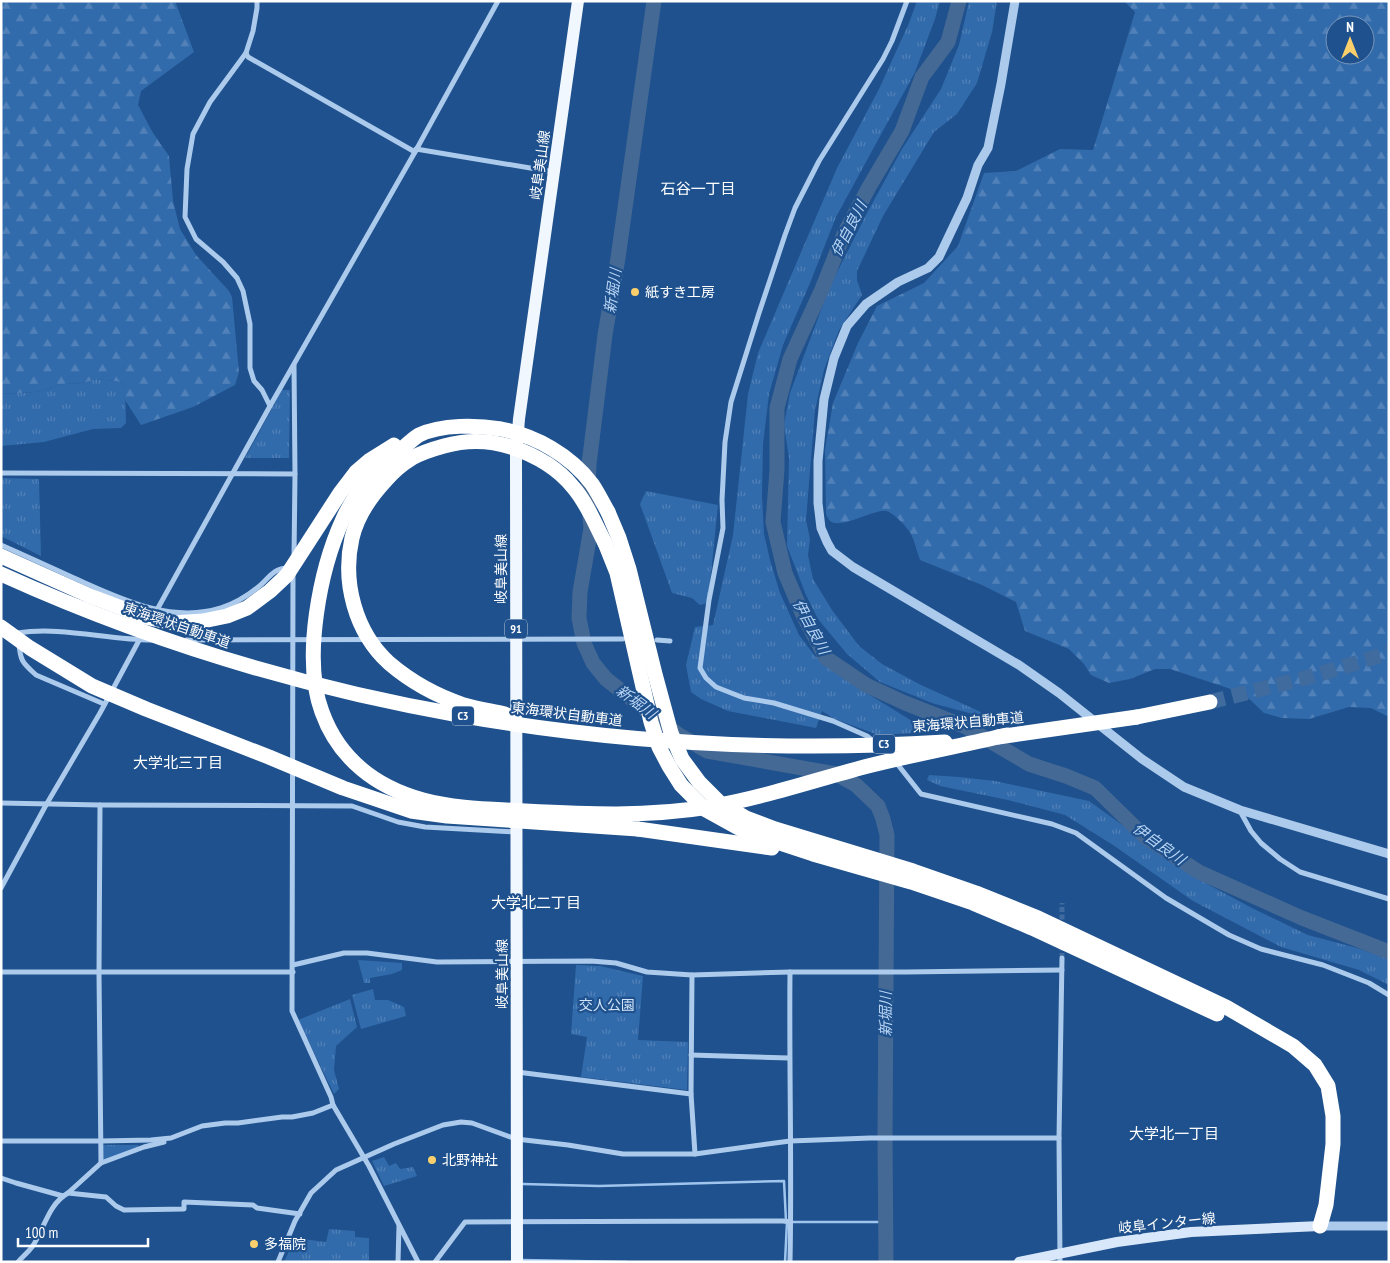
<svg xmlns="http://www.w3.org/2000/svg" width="1390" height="1263" font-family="'PT Sans Narrow','Noto Sans JP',sans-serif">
<defs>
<pattern id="grass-tufts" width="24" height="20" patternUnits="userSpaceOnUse" patternTransform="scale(1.25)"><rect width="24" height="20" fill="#326bab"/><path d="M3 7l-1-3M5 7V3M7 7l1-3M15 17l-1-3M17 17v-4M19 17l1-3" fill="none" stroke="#5181b8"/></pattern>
<pattern id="forest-firs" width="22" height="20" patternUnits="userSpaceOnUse" patternTransform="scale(1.25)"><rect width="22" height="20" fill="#326bab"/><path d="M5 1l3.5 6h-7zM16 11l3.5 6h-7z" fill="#5181b8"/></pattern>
</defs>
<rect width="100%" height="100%" fill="#1e518d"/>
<g fill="url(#grass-tufts)">
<path d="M917,1H940L935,19L915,72L836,217L810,283L783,345L769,394L763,444L762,496L764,534L770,560L780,593L799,635L815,656L847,681L930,732L878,735L835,719L822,711L816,728L728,711L701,699L691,692L686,665L695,627L713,625L733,535L748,394L758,353L837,168L879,89L909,23Z"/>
<path d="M969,1H997L992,32L977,83L957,114L934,132L883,216L857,271V280L862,295L839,330L824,370L815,410L806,520L810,539L808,555L813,579L832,610L859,646L882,664L921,685L981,712L980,716L932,703L880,682L847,654L818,619L806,595L787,546L789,458L784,425L790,393L830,286L867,213L902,149L941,89L959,45Z"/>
<path d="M96,379L116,381L122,383L125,389L126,423L121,428L93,429L44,442L1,446V394L36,392L63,384L83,383Z"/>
<path d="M282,390H290L289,458H245Z"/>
<path d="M3,478L39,479L41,556L1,536V479Z"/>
<path d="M646,491L718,505L708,603L700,605L692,598L672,593L640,504Z"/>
<path d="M929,775L959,777L995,781L1089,801L1196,878L1252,908L1308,935L1357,948L1389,959V985L1359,970L1281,947L1193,901L1113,845L1065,815L1008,800L940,786L927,780Z"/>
<path d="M358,960L402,963V970L392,974L370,978V983H364Z"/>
<path d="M576,965L600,966L643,976L638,1040L688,1042L687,1090L581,1077L587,1037L571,1034Z"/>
<path d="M373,989L375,1000H388L404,1007L406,1016L361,1029L352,995Z"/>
<path d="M350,999L357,1027L336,1046L334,1070L339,1089L334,1094L298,1020Z"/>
<path d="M103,1145H138V1147L103,1161Z"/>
<path d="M384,1157L389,1166L396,1163L400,1169L413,1167L417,1176L384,1186L372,1161Z"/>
<path d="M329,1229L355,1231V1237L369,1238V1262H284L295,1238L326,1242Z"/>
</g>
<g fill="url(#forest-firs)" fill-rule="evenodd">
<path d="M1,1H175L194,52L141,91L138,105L153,133L169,156L173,201L180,229L196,255L229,291L232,297L239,372L235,385L193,407L141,425L125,400V389L122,383L116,381L96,379L83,383L63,384L36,392L1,394Z"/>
<path d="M1124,1H1389V717L1371,708L1349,707L1309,719L1282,718L1264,713L1243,693L1170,669H1155L1130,679L1109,683L1091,675L1084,664L1069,649L1025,631L1016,602L982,585L920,560C917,552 915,542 911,534C908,528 893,512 886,511C874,509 841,530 830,521C828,519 827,516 826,514L825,449L833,403L858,343L877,306L924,283L958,246L984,173L1016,171L1060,149L1093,150L1135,12ZM1335,25H1365V55H1335Z"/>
</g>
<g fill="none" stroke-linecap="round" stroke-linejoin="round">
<g stroke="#9fc5ee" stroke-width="2.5">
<path d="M523,1184L599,1186L784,1181L786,1221"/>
<path d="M792,1222H886"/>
<path d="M521,1260L627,1262"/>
<path d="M785,1262L787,1222"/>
</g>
<g stroke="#456995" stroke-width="15">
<path d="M654,1L618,258L605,335L589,464L588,496L591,528L580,592L579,618L584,643L593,663L606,679L638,704L679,735L707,751L836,774L856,785L878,806L883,819L887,835L885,1137L886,1262"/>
<path d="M959,1L948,42L922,77L902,131L869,187L844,234L822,289L790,359L777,408V470L773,522L785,573L803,615L826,658L866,685L905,703L966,727L1029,764L1066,776L1095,788L1145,837L1199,872L1302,918L1389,952"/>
</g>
<g stroke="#406b9e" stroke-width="5" stroke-dasharray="5 2.5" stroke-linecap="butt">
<path d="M1062,927V903"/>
<path d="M1062,958V943"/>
</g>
<path stroke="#406b9e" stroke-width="15" stroke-dasharray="15 8" stroke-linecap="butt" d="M1210,702L1313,676L1389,653"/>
<g stroke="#accaec" stroke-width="5">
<path d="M257,1V8L253,31L246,53L210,102L193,134L187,169L185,217L196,239L223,262L237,278L243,291L250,324V368L254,381L262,390L270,406"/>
<path d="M246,53L248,57L415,152"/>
<path d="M416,149L554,172"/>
<path d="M1,473L295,474"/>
<path d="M1,545C26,556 50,567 74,578C119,598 170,624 221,608C233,604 247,596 257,588C268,580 272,568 288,568"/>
<path d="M294,557L295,474L294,365"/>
<path d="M293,573L292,1011L331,1097L333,1105L369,1166L418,1262"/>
<path d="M153,617L270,406L415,152L498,1"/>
<path d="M17,633C62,626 107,640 152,640"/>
<path d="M186,640L623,639"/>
<path d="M657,640L670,641"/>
<path d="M19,643C20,661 23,663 36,675L104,704"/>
<path d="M873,741L867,736L833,721L774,703L744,698L716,687L706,678L700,668L709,600L723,528L722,500L725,442L731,402L759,313L785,235L795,208L819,161L883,59L892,41L907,1"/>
<path d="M881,748L891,756L921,794L1052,824L1076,833L1166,898L1229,935L1261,949L1323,965L1369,983L1389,995"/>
<path d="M1,803L100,805L352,806L398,822L425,827L515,832"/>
<path d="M1240,811L1251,831L1261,843L1280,859L1300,872L1389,899"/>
<path d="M1,888L46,805L100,713L143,633"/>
<path d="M293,965L344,953H367L437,962L591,961L616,963L647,972L692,975L790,972H906L1062,970"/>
<path d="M1,972H293"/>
<path d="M790,972C789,1069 792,1165 790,1262"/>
<path d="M692,975L691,1094L695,1154"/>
<path d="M691,1055L789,1058"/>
<path d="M517,1072L691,1094"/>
<path d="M1,1141H101L151,1140L171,1138L202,1126L225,1123H238L282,1117H292L313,1113L333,1105"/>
<path d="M101,1163L144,1147L164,1142"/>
<path d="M1,1178L16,1183L63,1196"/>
<path d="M68,1193L106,1197L116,1206L124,1210L184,1209V1202L253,1205L257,1208L300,1214"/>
<path d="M18,1262C23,1256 30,1251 34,1244C45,1226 49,1204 68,1193L101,1163L99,973L100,805"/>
<path d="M278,1262L295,1221L311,1193L336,1170L394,1144L443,1125L461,1122L472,1123L516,1139L568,1145L623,1154H695L790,1141L870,1138H1059"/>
<path d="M398,1262L399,1226"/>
<path d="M435,1262L465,1222L783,1221L791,1222"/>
<path d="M1060,1262L1059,1138L1062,958"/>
</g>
<g stroke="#accaec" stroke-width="9">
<path d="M1015,1L1001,84L988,148L978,165L967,198L939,257L928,268L898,282L866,304L847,326L834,358L824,399L818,461V503L821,528L827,542L832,551L853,567L1019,665L1059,693L1142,759L1184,787L1240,810L1389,854"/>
<path d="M1320,1226H1389"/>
</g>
<path stroke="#d8e7f9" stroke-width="10" d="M1019,1262L1117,1242L1191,1232L1320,1226"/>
<path stroke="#f1f7ff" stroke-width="12" d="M517,1262L516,456L519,419L578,1"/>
<g stroke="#fff" stroke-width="15">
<path d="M608,512L619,538L629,569L655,674L671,733L682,759L699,782L720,803L746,818L775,829L913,871L976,893L1038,918L1226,1007L1293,1046L1315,1065L1328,1086L1333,1116V1144L1326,1205L1320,1226"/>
<path d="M605,543L617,573L651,722L659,747L669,766L681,785L706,810L744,831L813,854L911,882L973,903L1032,928L1217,1014"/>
<path d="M1137,717L1210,702"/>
<path d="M638,829L772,848"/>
</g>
<g stroke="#fff" stroke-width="15">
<path d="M608,512C603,503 598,493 592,484C570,455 536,436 501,429C477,425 442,424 419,435C414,438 409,443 404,447C379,465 356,490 343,519C320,569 302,659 322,712C339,759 376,787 423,800C456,809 491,809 525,811C586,814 648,817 709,807C762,798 812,781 864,767C911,755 959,746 1007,735"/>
<path d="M1,556L90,596L145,617L173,623L203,621L227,616L247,608L270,591L287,575L340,493L356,472L370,460L394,445"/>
<path d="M1,574C296,708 623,762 945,742"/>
<path d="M1,627L30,648L92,686L146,709L269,757L343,788L411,811L447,816L638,829"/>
<path d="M505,714C492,711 478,709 464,705C437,696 410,681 389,663C355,632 342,582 352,538C357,517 371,496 386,480C393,472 402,464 412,458C421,453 433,449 444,446C465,440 489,440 511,447C535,455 557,467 573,487C587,503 595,524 605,543"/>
<path d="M998,737L1137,717"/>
</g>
</g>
<g fill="#fbcf6b" stroke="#1e518d" stroke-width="2">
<circle cx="635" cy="292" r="5"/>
<circle cx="432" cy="1160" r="5"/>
<circle cx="254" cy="1244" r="5"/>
</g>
<g text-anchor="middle" stroke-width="4.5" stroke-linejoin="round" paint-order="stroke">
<g fill="#1e518d" stroke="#bccbdd" stroke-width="1">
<rect x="505" y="619.5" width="22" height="19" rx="4"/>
<rect x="452" y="706.5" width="22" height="19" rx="4"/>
<rect x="873" y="734.5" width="22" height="19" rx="4"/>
</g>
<g font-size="12" font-weight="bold" fill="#fff">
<text x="516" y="633">91</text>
<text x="463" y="720">C3</text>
<text x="884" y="748">C3</text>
</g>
<g font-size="14" fill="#fff" stroke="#1e518d">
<text transform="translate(540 165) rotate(-82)" y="5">岐阜美山線</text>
<text transform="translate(501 569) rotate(-90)" y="5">岐阜美山線</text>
<text transform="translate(177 625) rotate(19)" y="5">東海環状自動車道</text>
<text transform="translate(567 714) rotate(7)" y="5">東海環状自動車道</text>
<text transform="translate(968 722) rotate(-5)" y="5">東海環状自動車道</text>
<text transform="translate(502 974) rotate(-90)" y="5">岐阜美山線</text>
<text transform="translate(1167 1223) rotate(-6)" y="5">岐阜インター線</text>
</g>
<g font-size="14" fill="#fff" stroke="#1e518d" text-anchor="start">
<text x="645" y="297">紙すき工房</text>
<text x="442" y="1165">北野神社</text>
<text x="264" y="1249">多福院</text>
</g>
<g font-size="14" fill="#d1e4f9" stroke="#1e518d">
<text x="607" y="1010">交人公園</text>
</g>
<g font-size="15" fill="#fff" stroke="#1e518d">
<text x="698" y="194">石谷一丁目</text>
<text x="178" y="768">大学北三丁目</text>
<text x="536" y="908">大学北二丁目</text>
<text x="1174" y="1139">大学北一丁目</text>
</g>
<g font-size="15" font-style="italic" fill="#b8d4f4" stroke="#1e518d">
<text transform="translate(849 229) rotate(-63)" y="5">伊自良川</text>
<text transform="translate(613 291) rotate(-82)" y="5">新堀川</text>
<text transform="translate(811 627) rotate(62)" y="5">伊自良川</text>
<text transform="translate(636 702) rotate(37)" y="5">新堀川</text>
<text transform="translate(1159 844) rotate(36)" y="5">伊自良川</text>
<text transform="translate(886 1014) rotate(-90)" y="5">新堀川</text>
</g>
</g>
<rect width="1390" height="1263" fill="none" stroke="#ffffff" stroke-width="5"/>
<g transform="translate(1350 40)"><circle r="24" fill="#1e518d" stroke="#7897bb"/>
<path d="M0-4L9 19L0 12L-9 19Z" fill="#fbcf6b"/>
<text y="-8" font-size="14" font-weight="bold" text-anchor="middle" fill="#ffffff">N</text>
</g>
<path d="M18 1238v8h130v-8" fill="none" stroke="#ffffff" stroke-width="2.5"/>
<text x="25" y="1238" font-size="15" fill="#ffffff" stroke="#1e518d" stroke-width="4" paint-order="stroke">100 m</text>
</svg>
